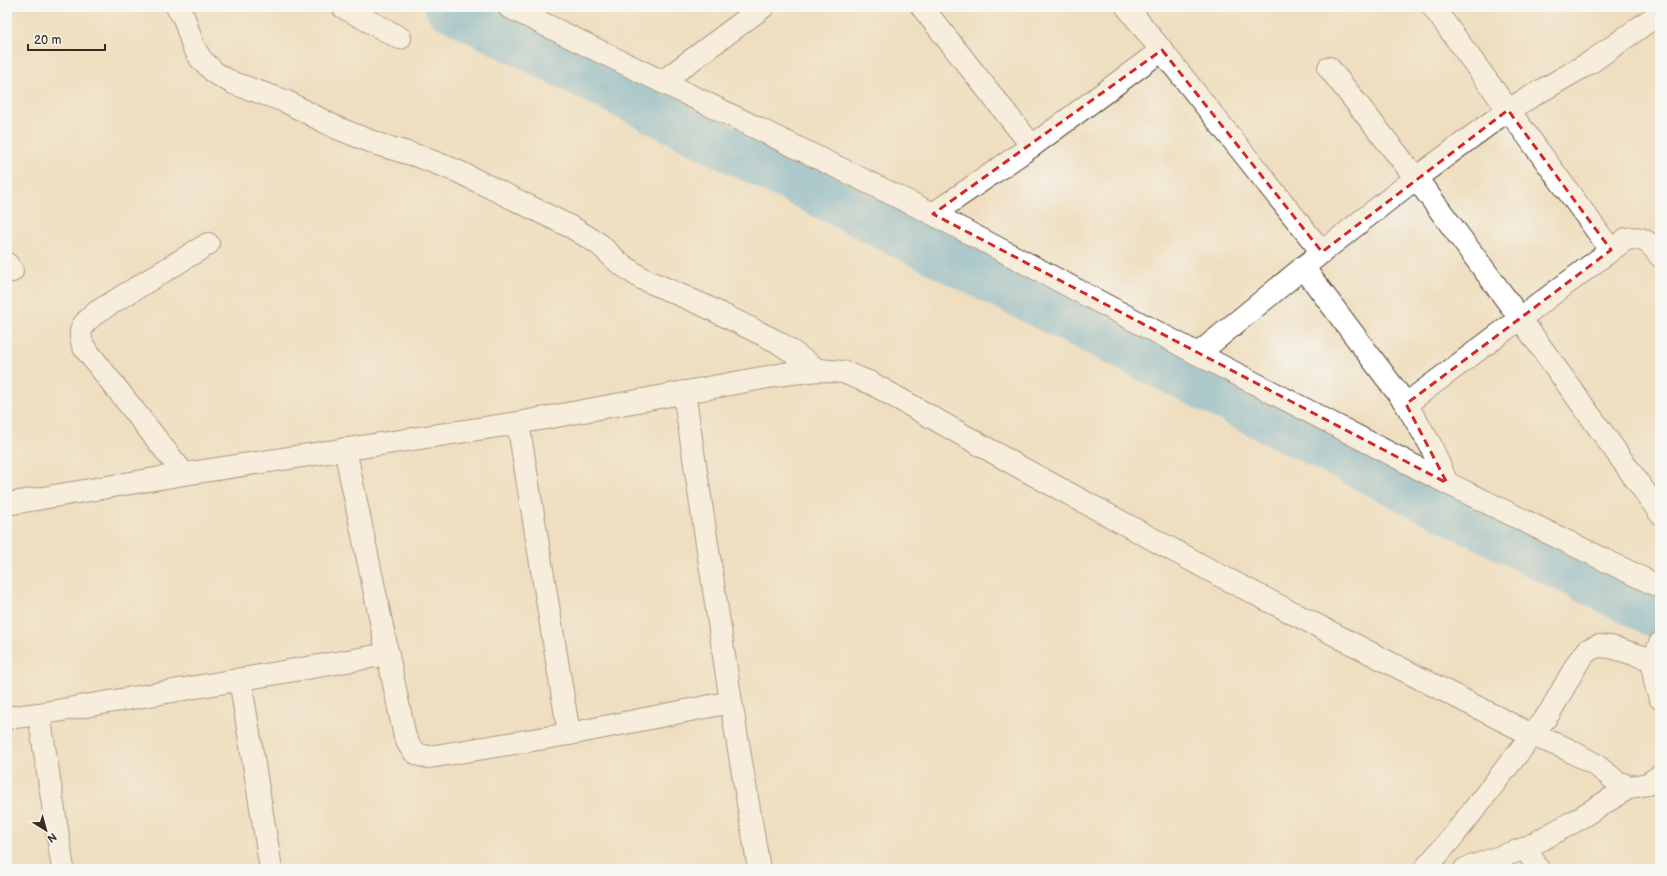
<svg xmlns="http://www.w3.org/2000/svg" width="1667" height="876" font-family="'Balsamiq Sans',sans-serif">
<rect width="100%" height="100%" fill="#f6f6f2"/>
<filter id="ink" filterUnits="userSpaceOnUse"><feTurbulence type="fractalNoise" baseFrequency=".025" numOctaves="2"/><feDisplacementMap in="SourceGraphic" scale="8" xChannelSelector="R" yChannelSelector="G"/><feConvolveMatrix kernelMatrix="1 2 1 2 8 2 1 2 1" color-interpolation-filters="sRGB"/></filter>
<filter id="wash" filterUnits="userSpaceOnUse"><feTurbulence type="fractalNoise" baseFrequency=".012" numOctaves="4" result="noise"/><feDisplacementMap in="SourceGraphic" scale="16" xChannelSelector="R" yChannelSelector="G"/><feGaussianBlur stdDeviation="0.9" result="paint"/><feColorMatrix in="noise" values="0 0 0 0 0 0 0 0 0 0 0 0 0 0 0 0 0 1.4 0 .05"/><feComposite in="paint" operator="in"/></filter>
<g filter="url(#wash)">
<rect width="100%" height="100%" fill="#efdfc0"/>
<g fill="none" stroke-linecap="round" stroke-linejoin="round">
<path stroke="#60b0da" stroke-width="46" d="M448,7L1660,617"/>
</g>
</g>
<g filter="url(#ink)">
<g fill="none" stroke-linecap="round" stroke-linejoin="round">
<defs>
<g id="street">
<path d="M177,7L184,18L193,46L201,59L215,73L233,83L285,101L337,128L380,145L418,156L457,171L573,228L599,244L618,262L641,278L705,306L778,342L818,370"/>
<path d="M343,7L400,38"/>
<path d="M922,7L1032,146"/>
<path d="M1127,7L1322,252"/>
<path d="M1433,7L1611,250"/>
<path d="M1329,68L1416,178L1520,318L1660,513"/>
<path d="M662,82L763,7"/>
<path d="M933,214L1032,146L1162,50"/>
<path d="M7,264L12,271"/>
<path d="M1303,267L1406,404L1430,444L1447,483"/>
<path d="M1198,354L1322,252L1416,178L1508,110L1591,62L1660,13"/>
<path d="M684,392L731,702L759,869"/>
<path d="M1406,404L1626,239C1643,236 1650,242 1660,256"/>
<path d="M518,423L569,734"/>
<path d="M345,449L405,737C411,750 414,755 429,757L569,734L731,702"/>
<path d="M184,474L83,346C77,327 83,324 97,312L208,244"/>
<path d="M7,504L184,474L518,423L784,374L818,370L843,372L871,383L1016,465L1219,575L1384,660L1532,735L1565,748L1596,765L1616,781L1630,787L1648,784L1660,776"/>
<path d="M1660,643C1651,666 1652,676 1660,698"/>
<path d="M240,679L271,869"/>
<path d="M39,714L63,869"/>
<path d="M7,718L39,714L388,654"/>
<path d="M1526,848L1538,869"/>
<path d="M1425,869L1454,835L1550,712L1578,662L1588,650L1598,646L1611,647L1660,662"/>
<path d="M1465,869L1526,848L1575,821L1630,787"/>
</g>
<path id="secondary" d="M509,7L933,214L1198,354L1447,483L1660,587"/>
</defs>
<use href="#street" stroke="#564536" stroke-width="24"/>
<use href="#secondary" stroke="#564536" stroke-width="24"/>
<use href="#street" stroke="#fff" stroke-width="22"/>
<use href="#secondary" stroke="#fff" stroke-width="22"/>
</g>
</g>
<path d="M0 0H1667V876H0ZM1162,50L1322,252L1508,110L1611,250L1406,404L1447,483L933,214Z" fill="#efdfc0" fill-opacity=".55" fill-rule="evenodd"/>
<path fill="none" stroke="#d62828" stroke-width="3" stroke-dasharray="8 5" stroke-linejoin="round" d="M1162,50L1322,252L1508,110L1611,250L1406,404L1447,483L933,214Z"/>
<rect width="1667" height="876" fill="none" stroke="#f6f6f2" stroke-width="24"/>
<g transform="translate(46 830) rotate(143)" stroke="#f6f6f2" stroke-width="3" paint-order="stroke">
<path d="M0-3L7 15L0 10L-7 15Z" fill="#3b2a1e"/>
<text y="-6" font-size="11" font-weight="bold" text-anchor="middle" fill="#3b2a1e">N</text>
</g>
<path d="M28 44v6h77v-6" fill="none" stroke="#3b2a1e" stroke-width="2"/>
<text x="34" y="44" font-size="12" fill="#3b2a1e" stroke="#f6f6f2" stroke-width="3" paint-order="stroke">20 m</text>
</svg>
